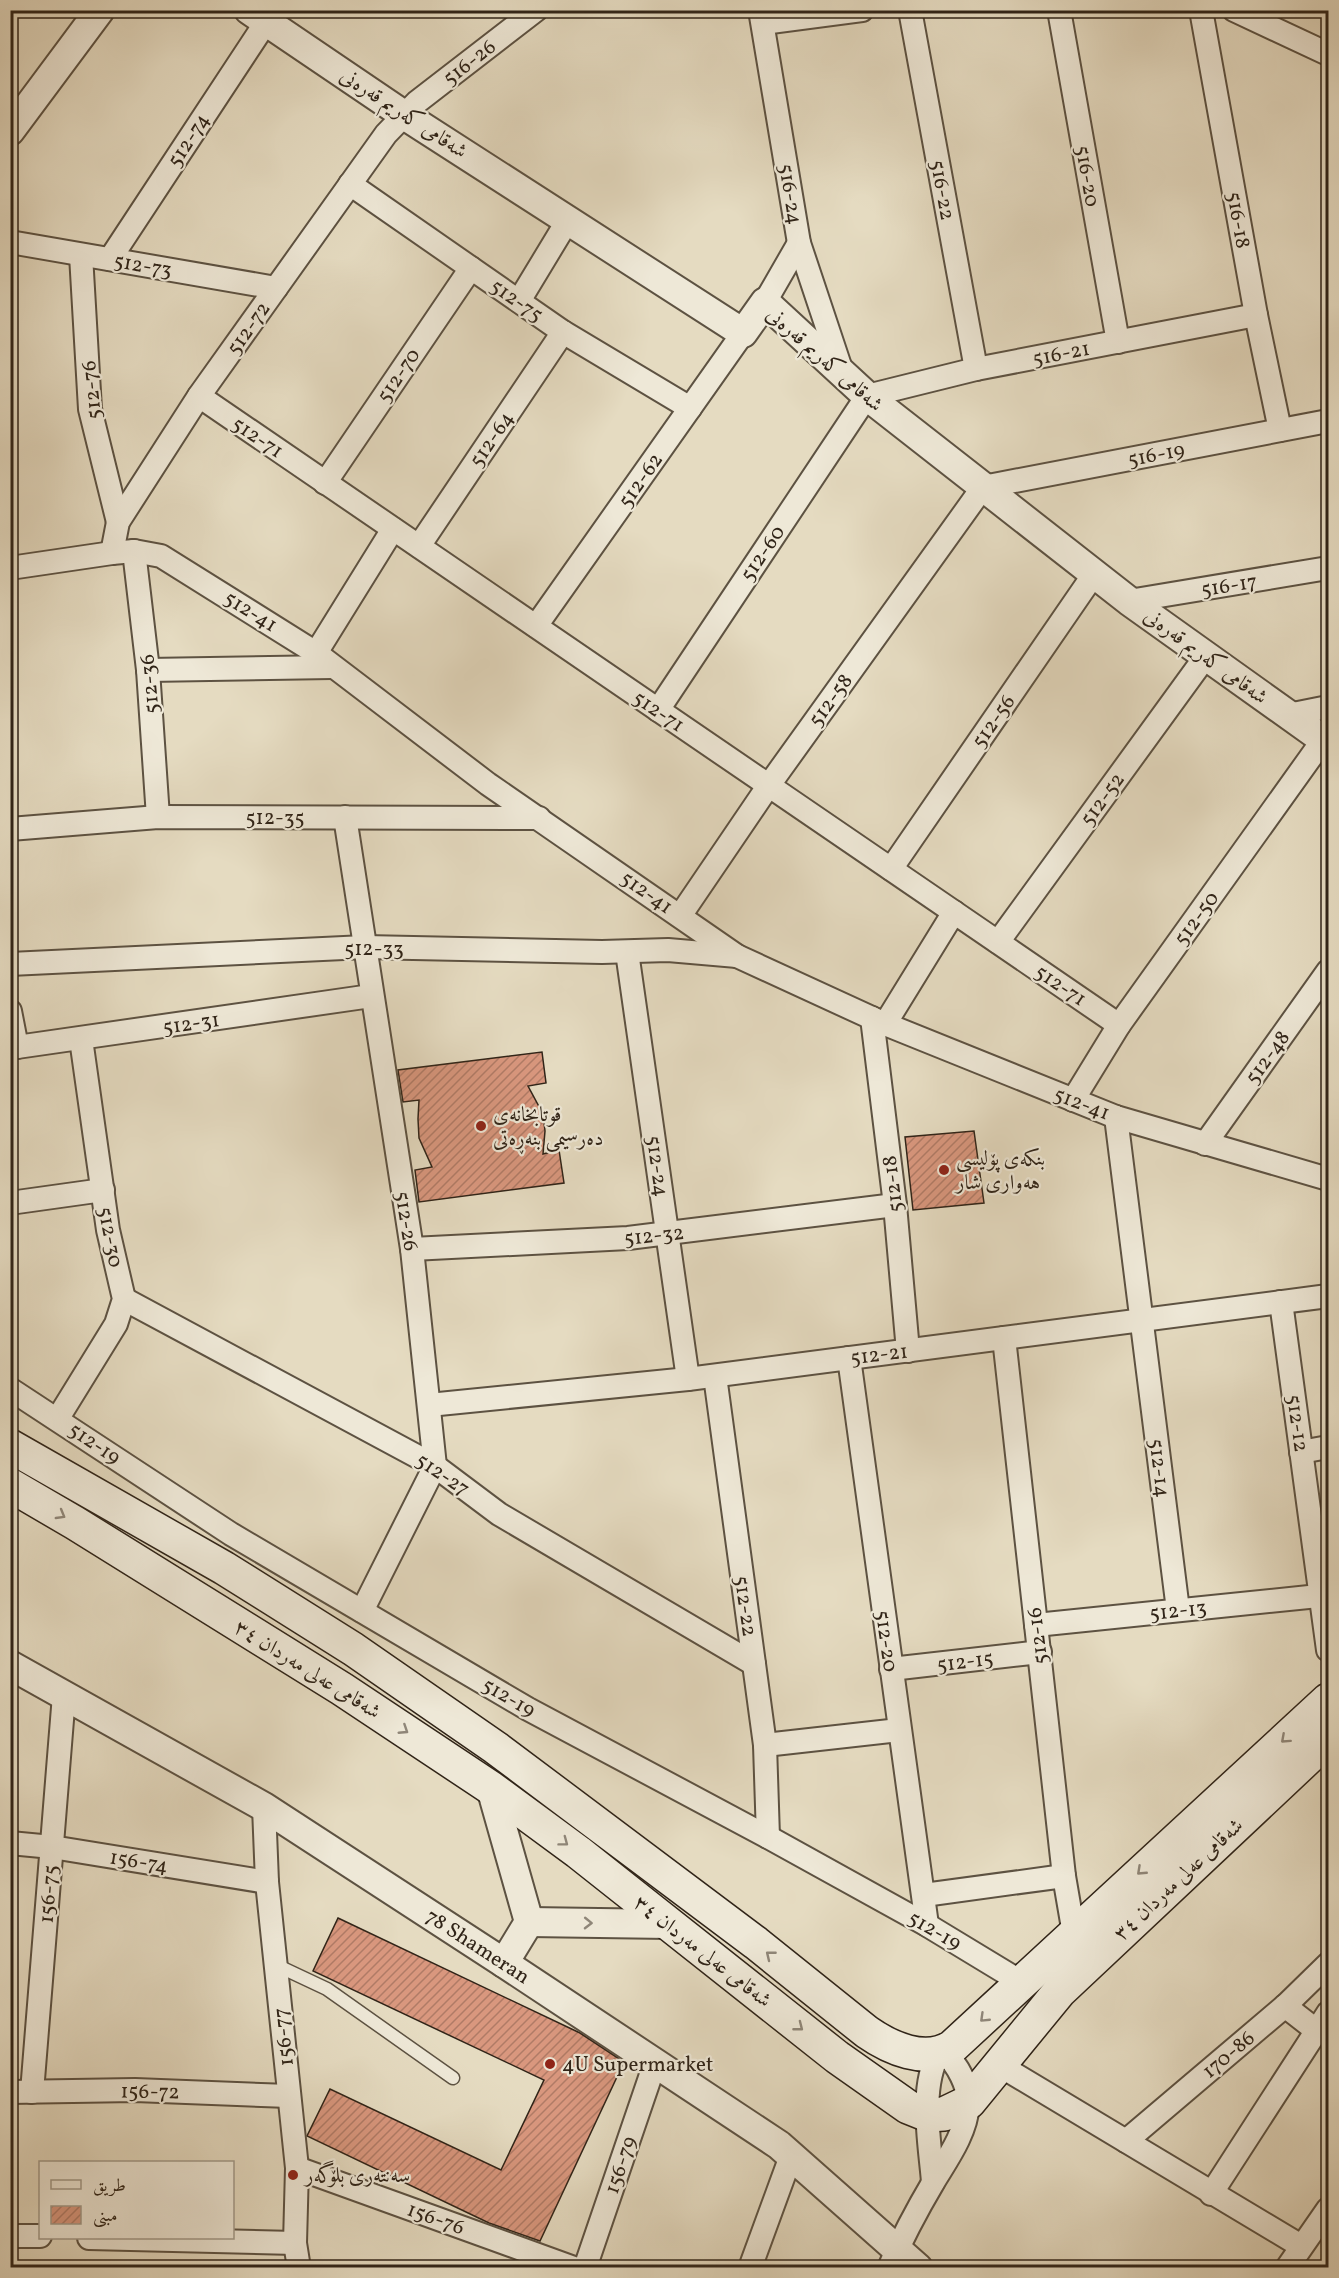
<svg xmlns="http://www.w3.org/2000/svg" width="1339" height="2278" font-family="Vollkorn,Amiri,serif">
<defs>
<pattern id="building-hatch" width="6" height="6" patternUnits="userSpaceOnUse" patternTransform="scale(1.5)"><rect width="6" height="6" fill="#d9977e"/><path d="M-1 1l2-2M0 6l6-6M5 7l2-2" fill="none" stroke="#b07b66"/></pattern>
</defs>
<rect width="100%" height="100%" fill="#e5dbc1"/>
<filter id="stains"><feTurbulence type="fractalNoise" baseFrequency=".00333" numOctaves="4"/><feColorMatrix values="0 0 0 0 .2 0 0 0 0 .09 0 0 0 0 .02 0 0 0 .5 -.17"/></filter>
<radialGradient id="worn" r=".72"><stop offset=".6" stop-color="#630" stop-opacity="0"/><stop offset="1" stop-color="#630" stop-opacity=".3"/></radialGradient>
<g fill="url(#building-hatch)" stroke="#302418" stroke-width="1.5">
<path d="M542,1052L546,1083L528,1086L543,1114L545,1131L543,1154L559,1150L564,1183L419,1202L415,1170L432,1167L419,1138L418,1119L419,1100L403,1102L398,1070Z"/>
<path d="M974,1131L984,1203L913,1210L905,1137Z"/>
<path d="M338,1918L580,2033L624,2062L540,2241L489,2223L307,2136L330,2089L501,2170L544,2080L313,1971Z"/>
</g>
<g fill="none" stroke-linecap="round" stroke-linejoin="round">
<defs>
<path id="service" d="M276,1965L327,1989L453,2078"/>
<g id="minor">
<path d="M760,10L799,243L842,372"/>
<path d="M910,10L976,369"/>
<path d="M1059,10L1118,342"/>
<path d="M1201,10L1256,315L1280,430"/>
<path d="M1234,10L1328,54"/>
<path d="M763,23L862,10"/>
<path d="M350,184L563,332L690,408"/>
<path d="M10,242L276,288"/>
<path d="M81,255L90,409L118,522"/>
<path d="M110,259L274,10"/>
<path d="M519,301L568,220"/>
<path d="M765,302L799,243"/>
<path d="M199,396L1119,1025"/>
<path d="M325,483L471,268"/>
<path d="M419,546L563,332"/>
<path d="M134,551L148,670L158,817"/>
<path d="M112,553L118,522L199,396L386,134L417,102L536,10"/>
<path d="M10,568L112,553L134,551L161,556L316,653L488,784L737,956L885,1024L1116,1117L1328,1179"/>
<path d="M1129,601L1328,568"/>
<path d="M536,626L743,333"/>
<path d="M316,653L393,529"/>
<path d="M148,670L332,667"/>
<path d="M658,710L867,396L976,369L1256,315"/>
<path d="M1288,715L1328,707"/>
<path d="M345,817L412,1249L435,1466L362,1611"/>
<path d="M10,829L158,817L539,818"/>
<path d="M891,869L1094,574"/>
<path d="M680,916L769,785L983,487L1328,421"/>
<path d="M998,942L1206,656"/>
<path d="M627,952L688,1379"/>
<path d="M10,964L365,947L602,952L668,950L737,956"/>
<path d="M10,1011L17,1047"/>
<path d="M872,1018L895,1205L908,1351"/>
<path d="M885,1024L954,912"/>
<path d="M10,1048L371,996"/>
<path d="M1073,1100L1119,1025L1323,740"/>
<path d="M1116,1117L1178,1610"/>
<path d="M1205,1144L1328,971"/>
<path d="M10,1203L103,1190"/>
<path d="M412,1249L628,1238L895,1205"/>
<path d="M124,1299L435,1466L499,1514L754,1664"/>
<path d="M1281,1302L1328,1650"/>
<path d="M1004,1338L1064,1876L1074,1934"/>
<path d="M849,1358L927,1925"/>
<path d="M715,1376L765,1745L768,1837"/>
<path d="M10,1389L231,1534L528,1709L768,1837L927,1925L1021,1982"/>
<path d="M429,1405L688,1379L1328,1296"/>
<path d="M58,1418L116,1324L124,1299L108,1230L81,1039"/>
<path d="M1301,1452L1328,1447"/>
<path d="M1036,1625L1328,1595"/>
<path d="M891,1669L1040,1652"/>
<path d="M765,1745L899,1730"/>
<path d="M264,1807L267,1882L297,2168L295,2243L299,2268"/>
<path d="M10,1843L52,1847L267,1882"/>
<path d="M924,1895L1064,1876"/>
<path d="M1285,2006L1317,2031"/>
<path d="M999,2065L1301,2246"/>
<path d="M10,2092L135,2090L289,2096"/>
<path d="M32,2092L64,1695"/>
<path d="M1126,2141L1285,2006L1328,1964"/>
<path d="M297,2168L574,2268"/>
<path d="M933,2182C930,2144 919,2088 939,2053"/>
<path d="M1211,2194L1328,2013"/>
<path d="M10,2236H40"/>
<path d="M89,2238L295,2243"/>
<path d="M585,2268L655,2063"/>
<path d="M750,2268L791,2156"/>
<path d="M889,2268C902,2238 918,2208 934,2181C948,2158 966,2133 968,2105C970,2087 957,2064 944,2052"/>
<path d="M1287,2268L1328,2209"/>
</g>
<g id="tertiary">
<path d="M249,10L404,115L743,333L765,302L867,396L1129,601L1328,743"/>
<path d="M10,131L100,10"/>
<path d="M10,1665L264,1807L504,1963L779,2145L918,2268"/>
<path d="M491,1788L529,1922L504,1963"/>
<path d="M529,1922L669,1924"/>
</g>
<g id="secondary">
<path d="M10,1446L224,1568L353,1649L496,1748L756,1943L867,2032C890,2048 925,2064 952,2047L1328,1700"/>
<path d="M10,1485L75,1523L342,1689L491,1788L578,1852L837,2057L908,2107L928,2115L944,2114L969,2102L1059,1992L1328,1739"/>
</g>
</defs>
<use href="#service" stroke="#5d5242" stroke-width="15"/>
<use href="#minor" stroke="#5d5242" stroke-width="26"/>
<use href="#tertiary" stroke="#5d5242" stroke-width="32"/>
<use href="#secondary" stroke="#302418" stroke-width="36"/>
<use href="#service" stroke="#eee8d7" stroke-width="12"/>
<use href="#minor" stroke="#eee8d7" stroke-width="22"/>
<use href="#tertiary" stroke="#eee8d7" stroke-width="28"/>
<use href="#secondary" stroke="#eee8d7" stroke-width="33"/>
</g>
<defs><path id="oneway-chevron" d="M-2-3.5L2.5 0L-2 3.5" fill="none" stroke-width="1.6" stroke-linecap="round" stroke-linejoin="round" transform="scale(1.5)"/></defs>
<g stroke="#8f8678">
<use href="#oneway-chevron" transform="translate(61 1515) rotate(30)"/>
<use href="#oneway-chevron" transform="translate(404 1730) rotate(33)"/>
<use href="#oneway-chevron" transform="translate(1285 1739) rotate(138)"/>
<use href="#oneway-chevron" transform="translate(564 1842) rotate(37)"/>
<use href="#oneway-chevron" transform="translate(1141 1871) rotate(137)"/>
<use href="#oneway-chevron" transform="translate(588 1923) rotate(1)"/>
<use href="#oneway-chevron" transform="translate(770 1955) rotate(-141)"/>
<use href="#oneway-chevron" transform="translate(984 2018) rotate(136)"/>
<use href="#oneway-chevron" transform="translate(799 2027) rotate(38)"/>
</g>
<g fill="#8f2418" stroke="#eee8d7" stroke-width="2">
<circle cx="481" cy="1126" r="6"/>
<circle cx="944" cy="1170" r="6"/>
<circle cx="550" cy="2064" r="6"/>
<circle cx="293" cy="2175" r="6"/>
</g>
<g text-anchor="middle" stroke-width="4.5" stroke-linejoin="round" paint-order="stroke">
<g font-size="21" fill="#302418" stroke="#eee8d7">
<text transform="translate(469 62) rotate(-38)" y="7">516-26</text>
<text transform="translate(404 113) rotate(33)" y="7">شەقامی کەریم قەرەنی</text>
<text transform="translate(188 140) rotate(-57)" y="7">512-74</text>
<text transform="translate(1088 176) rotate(80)" y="7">516-20</text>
<text transform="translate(943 190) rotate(80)" y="7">516-22</text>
<text transform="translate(791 194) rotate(81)" y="7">516-24</text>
<text transform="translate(1239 220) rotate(80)" y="7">516-18</text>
<text transform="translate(143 265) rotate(10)" y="7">512-73</text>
<text transform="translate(517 300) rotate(35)" y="7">512-75</text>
<text transform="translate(248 328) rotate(-55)" y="7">512-72</text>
<text transform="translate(1061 353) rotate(-11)" y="7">516-21</text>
<text transform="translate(825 359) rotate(41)" y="7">شەقامی کەریم قەرەنی</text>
<text transform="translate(398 375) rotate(-56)" y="7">512-70</text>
<text transform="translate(91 390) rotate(-96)" y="7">512-76</text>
<text transform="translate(258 437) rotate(34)" y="7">512-71</text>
<text transform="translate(491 439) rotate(-56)" y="7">512-64</text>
<text transform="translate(1156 454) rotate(-11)" y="7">516-19</text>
<text transform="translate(640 480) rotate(-55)" y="7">512-62</text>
<text transform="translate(762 553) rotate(-56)" y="7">512-60</text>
<text transform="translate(1229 585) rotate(-9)" y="7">516-17</text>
<text transform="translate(251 611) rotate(32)" y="7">512-41</text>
<text transform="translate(1206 656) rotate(36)" y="7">شەقامی کەریم قەرەنی</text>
<text transform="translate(149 684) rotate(-95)" y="7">512-36</text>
<text transform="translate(830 700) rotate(-54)" y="7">512-58</text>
<text transform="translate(659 711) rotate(34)" y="7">512-71</text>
<text transform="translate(993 721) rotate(-55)" y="7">512-56</text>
<text transform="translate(1102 799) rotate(-54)" y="7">512-52</text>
<text x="275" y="824">512-35</text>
<text transform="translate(647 892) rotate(35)" y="7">512-41</text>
<text transform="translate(1196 918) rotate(-54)" y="7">512-50</text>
<text x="374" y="955">512-33</text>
<text transform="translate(1061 985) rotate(34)" y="7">512-71</text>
<text transform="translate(191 1023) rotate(-8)" y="7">512-31</text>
<text transform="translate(1267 1057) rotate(-54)" y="7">512-48</text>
<text transform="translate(1082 1103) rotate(21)" y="7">512-41</text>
<text transform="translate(658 1166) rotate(82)" y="7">512-24</text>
<text transform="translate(892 1184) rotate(-97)" y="7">512-18</text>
<text transform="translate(407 1221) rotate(81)" y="7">512-26</text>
<text transform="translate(654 1235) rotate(-6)" y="7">512-32</text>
<text transform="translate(111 1237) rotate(79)" y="7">512-30</text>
<text transform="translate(879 1354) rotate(-7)" y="7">512-21</text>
<text transform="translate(1298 1423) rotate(82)" y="7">512-12</text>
<text transform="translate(95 1443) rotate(34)" y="7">512-19</text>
<text transform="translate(1160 1468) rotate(83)" y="7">512-14</text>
<text transform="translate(443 1474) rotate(34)" y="7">512-27</text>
<text transform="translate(746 1606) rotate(82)" y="7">512-22</text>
<text transform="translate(1178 1610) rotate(-6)" y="7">512-13</text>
<text transform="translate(1037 1636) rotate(-97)" y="7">512-16</text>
<text transform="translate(887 1641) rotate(82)" y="7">512-20</text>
<text transform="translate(965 1661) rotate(-7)" y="7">512-15</text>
<text transform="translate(308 1669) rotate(32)" y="7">شەقامی عەلی مەردان ٣٤</text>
<text transform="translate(509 1697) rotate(30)" y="7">512-19</text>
<text transform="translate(139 1861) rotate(9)" y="7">156-74</text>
<text transform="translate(1178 1879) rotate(-43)" y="7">شەقامی عەلی مەردان ٣٤</text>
<text transform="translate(48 1894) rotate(-85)" y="7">156-75</text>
<text transform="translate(935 1930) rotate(30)" y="7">512-19</text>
<text transform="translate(478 1946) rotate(33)" y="7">78 Shameran</text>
<text transform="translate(703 1951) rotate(38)" y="7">شەقامی عەلی مەردان ٣٤</text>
<text transform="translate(283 2037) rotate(-96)" y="7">156-77</text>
<text transform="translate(1228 2054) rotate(-40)" y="7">170-86</text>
<text transform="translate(150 2091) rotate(1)" y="7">156-72</text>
<text transform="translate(620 2165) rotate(-71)" y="7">156-79</text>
<text transform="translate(436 2218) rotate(20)" y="7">156-76</text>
</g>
<g font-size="21" fill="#302418" stroke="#eee8d7" text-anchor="start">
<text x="493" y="1121">قوتابخانەی<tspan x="493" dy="24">دەرسیمی بنەڕەتی</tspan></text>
<text x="956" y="1165">بنکەی پۆلیسی<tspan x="956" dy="24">هەواری شار</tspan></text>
<text x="562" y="2071">4U Supermarket</text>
<text x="305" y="2182">سەنتەری بلۆگەر</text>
</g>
</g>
<rect width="1339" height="2278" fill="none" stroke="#e5dbc1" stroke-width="36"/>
<rect x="12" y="12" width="1315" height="2254" fill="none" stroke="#302418" stroke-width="3"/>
<rect x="18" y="18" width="1303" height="2242" fill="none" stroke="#302418" stroke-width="1.5"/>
<rect x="39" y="2161" width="195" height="78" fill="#eee8d7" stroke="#a29a8b" stroke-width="1.5"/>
<rect x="51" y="2180" width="30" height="9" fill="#eee8d7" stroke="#a29a8b" stroke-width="1.5"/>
<text x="93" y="2191" font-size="18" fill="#302418">طريق</text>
<rect x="51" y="2206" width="30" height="18" fill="url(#building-hatch)" stroke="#a29a8b" stroke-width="1.5"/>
<text x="93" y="2221" font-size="18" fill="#302418">مبنى</text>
<rect width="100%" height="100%" filter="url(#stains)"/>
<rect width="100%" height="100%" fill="url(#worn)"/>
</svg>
